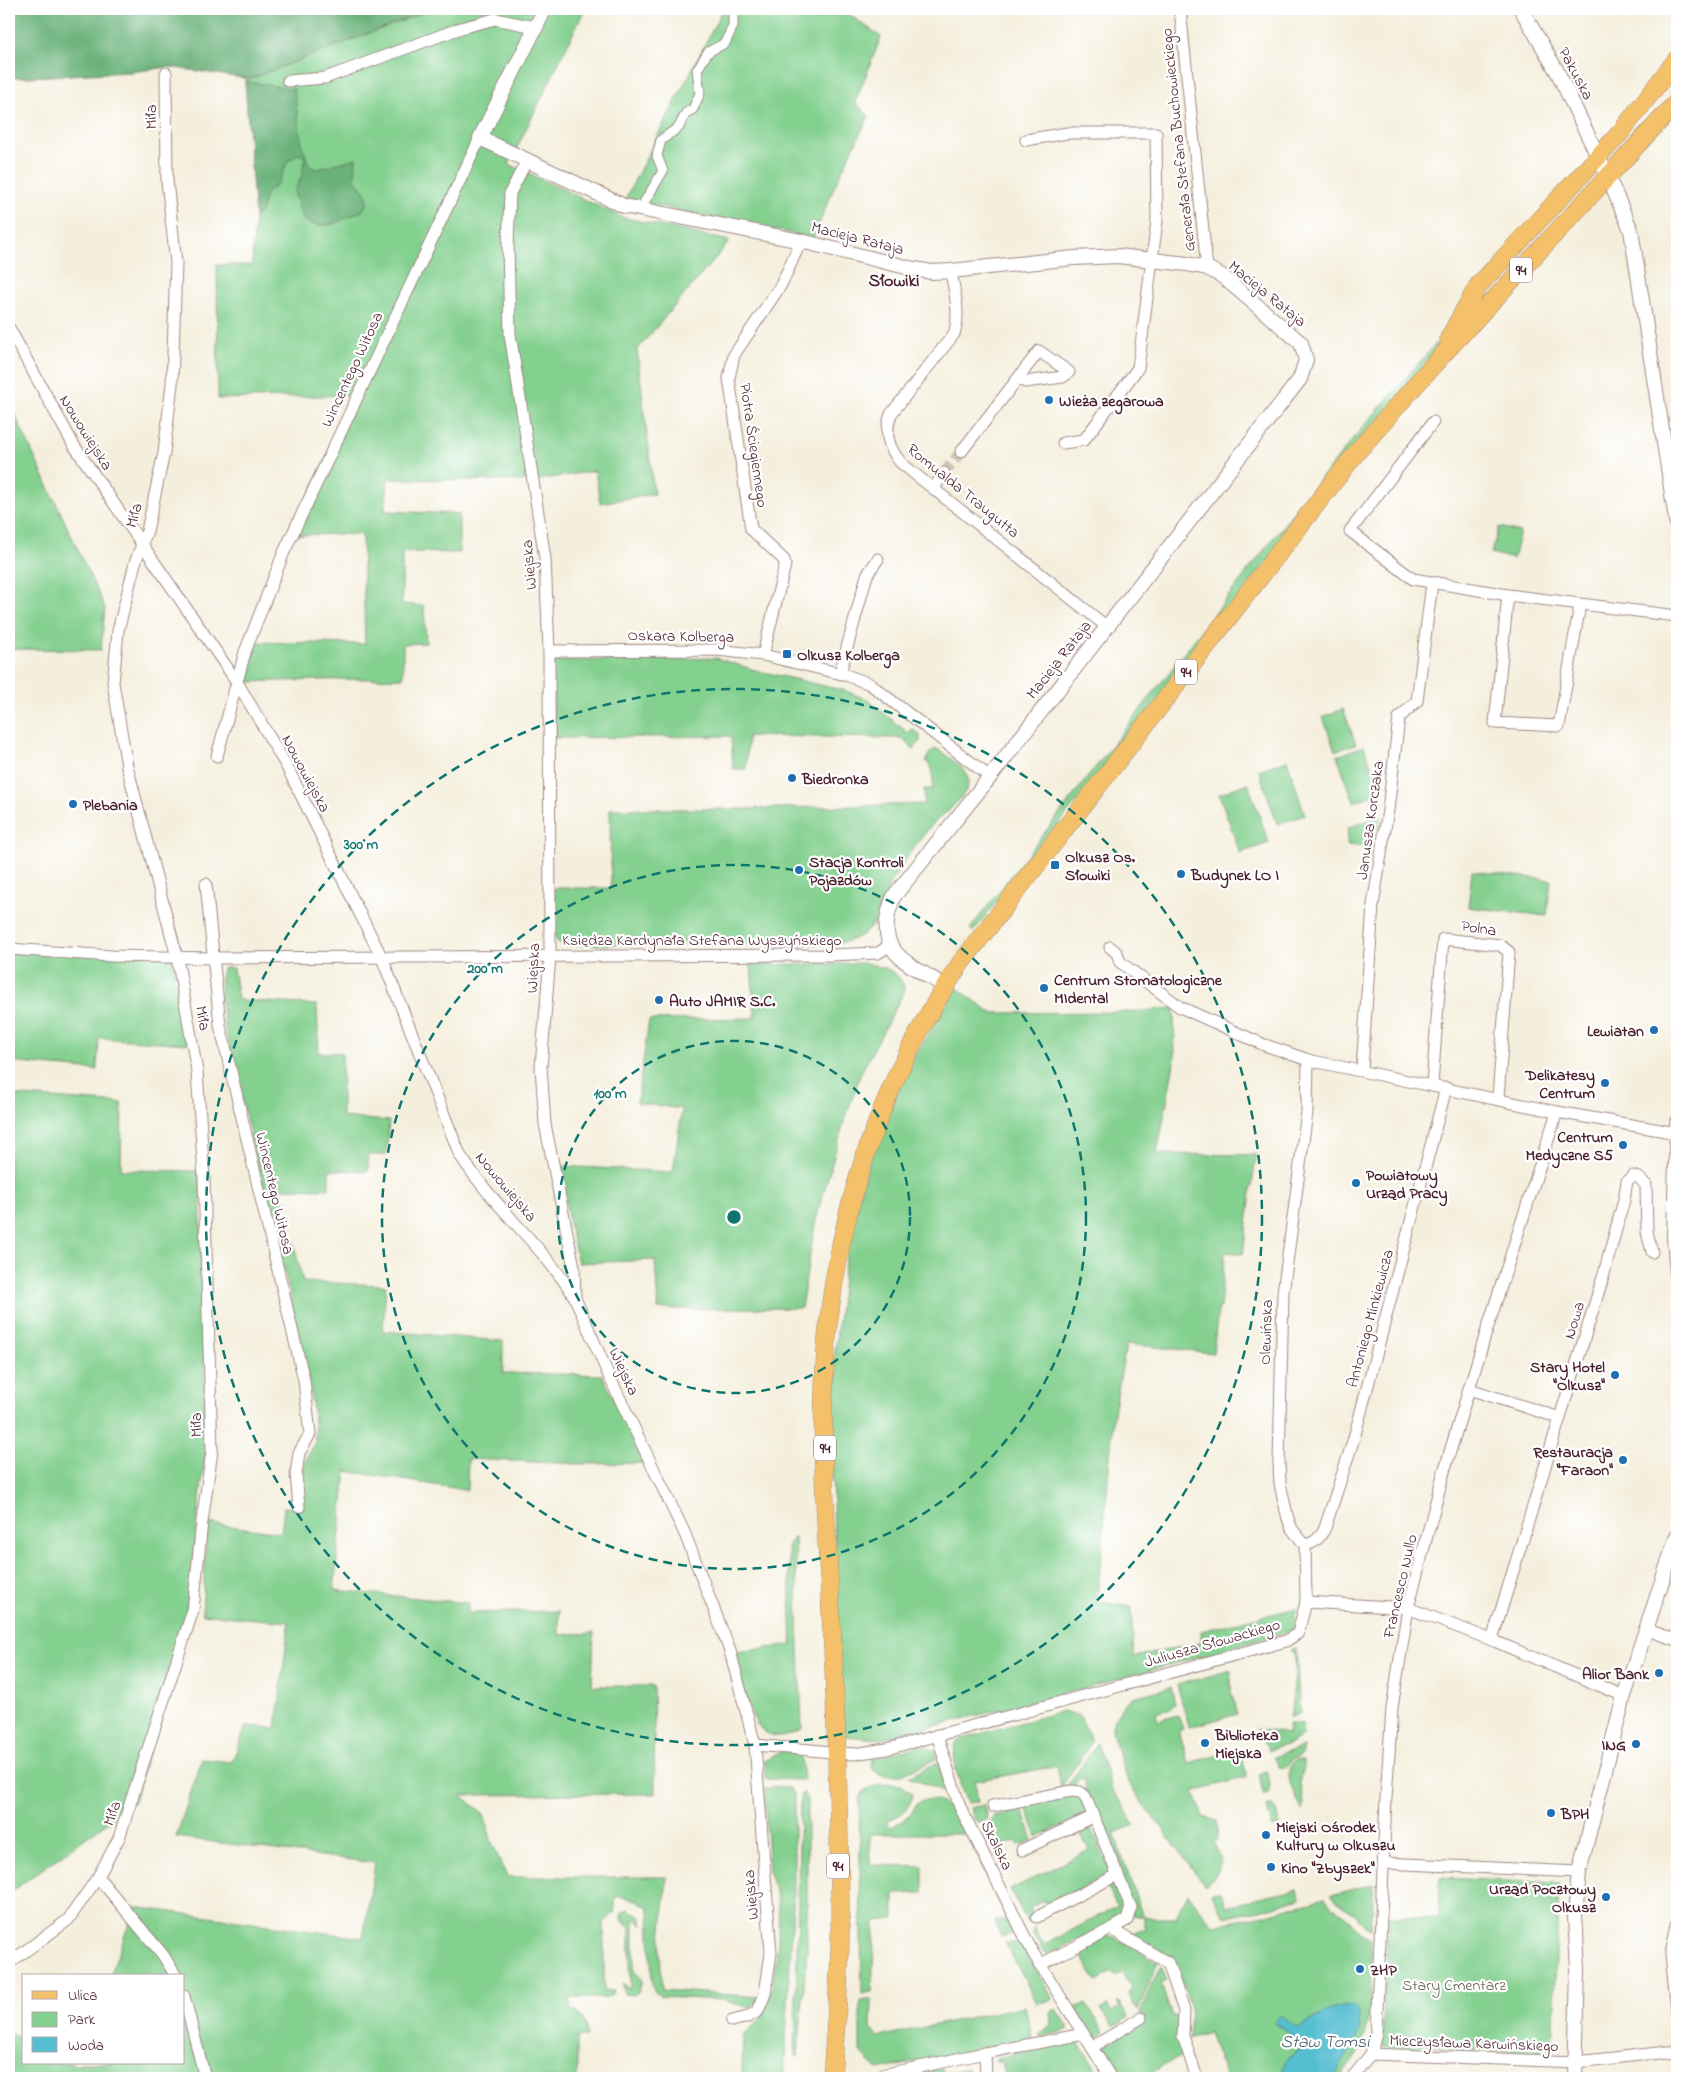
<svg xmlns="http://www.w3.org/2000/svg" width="1686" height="2087" font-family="'Indie Flower',sans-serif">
<rect width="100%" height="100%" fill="#fff"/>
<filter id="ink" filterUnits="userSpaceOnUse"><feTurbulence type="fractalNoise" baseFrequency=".02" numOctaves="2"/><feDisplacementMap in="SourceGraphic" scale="10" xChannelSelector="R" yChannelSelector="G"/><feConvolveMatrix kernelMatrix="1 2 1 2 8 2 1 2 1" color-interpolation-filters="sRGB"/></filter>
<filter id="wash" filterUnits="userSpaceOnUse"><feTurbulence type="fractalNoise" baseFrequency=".0096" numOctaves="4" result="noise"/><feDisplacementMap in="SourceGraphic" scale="20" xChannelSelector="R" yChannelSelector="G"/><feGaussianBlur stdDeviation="1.12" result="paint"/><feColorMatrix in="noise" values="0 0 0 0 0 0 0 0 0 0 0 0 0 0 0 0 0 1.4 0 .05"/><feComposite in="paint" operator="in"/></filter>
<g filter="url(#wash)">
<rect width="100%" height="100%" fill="#f4efdd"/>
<g fill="#83d08f" stroke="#66785d">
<path d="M432,9H585L509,164L621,217L730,241L637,350L654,494L600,503L595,471L530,481L388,479L385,511L459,514V553L402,552V604L424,606L426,643L403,644V678L241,682L253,642L365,644L362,534L291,535L355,395L218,399L217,265H252L255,216L245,81Z"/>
<path d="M723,9H842L881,37L855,103L869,116L836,183L813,238L625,199Z"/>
<path d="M1445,333L1433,353L973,932L970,929L1014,872L1303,500L1363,427Z"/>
<path d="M9,402L105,608L101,650L9,649Z"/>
<path d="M1499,527L1520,532L1513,559L1491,553Z"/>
<path d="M716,658L755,670L846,691L868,700L908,733L912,729L920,735V741L914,749L901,738L748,736L746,769H733L731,736L555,738L551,661Z"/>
<path d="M1343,709L1356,744L1335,751L1323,717Z"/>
<path d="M1364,746L1381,792L1354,802L1337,756Z"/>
<path d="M936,748C946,756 967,767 968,780C970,796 944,813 934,823C913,846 894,875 881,902C877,910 877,920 871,927C860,939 845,943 830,944L562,945L555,939L554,888H611L610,809H745L924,804V789H933L932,768L926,761L929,754Z"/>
<path d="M1287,760L1305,815L1277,824L1259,770Z"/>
<path d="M1248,783L1269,843L1240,853L1219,794Z"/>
<path d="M1381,816L1380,827L1370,832L1367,847L1347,845L1348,828Z"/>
<path d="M1472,871L1551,880L1547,916L1468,907Z"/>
<path d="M9,947L171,954L187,1044L99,1038L97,1070L9,1062Z"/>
<path d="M865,963C883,967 900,970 905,990L861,1073L844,1122L816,1219L801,1308L658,1309L655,1260L578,1263L569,1223L560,1166L673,1172L682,1109L637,1103L649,1020L755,1018L751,965Z"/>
<path d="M223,968H233L238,1000L317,1005L319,1053H342V1117L389,1121L386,1155H368V1171L329,1170V1189L280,1188L303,1282L386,1285L383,1331L503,1341V1373L602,1375L646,1463L580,1464L468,1459L467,1490L346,1471L334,1590L468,1603V1613L559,1611V1635L594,1633L592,1686H653L655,1794L461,1795L484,1814L492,1843L507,1877H667L660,1950L662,1990L760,1997L753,2006L747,2007L723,2000L661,1997L655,1992L652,1985L649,1908L637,1900L616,1896L614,1913L604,1923V1990L614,1991L612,1995L607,1998H570V2009C583,2016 587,2022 587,2037H577V2078H9V2033L24,2040V2063H72L78,2066L79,2063H184V1976H110L135,1907L363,1938L375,1863L176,1837L202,1759L232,1762L246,1726L276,1728L289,1622L202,1614L207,1523L281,1533L284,1507L303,1509C302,1482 300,1465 315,1442C315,1403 305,1364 297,1326C280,1244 256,1164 238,1083C231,1052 214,997 223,968Z"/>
<path d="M957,988L992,1013L1129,1012L1174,1008L1175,1058L1157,1154L1256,1155L1243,1254L1225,1252L1220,1308L1218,1311L1213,1353L1126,1344L1114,1413L1097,1601L1131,1607L1134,1657L1201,1643V1631L1297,1608L1294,1630L1087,1688L882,1739L844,1736L836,1611L830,1395L848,1233L875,1140L913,1058Z"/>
<path d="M9,1095L122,1103L121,1170L200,1171L206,1448L186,1616L134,1803L9,1893Z"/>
<path d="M795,1536L802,1729C792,1733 782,1738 771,1735C747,1728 741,1674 735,1652L792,1645L788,1544Z"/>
<path d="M1296,1648L1300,1713L1290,1718L1295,1675V1655L1290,1650Z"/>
<path d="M1231,1670V1692L1238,1714L1189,1727L1177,1685Z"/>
<path d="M1171,1687L1175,1704L1168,1710L1156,1713L1158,1721L1178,1715L1183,1729L1179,1730L1188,1763L1240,1750L1247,1777L1194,1791L1203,1817L1217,1821L1218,1840L1214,1842C1222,1865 1224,1869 1205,1885L1134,1792L1124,1772L1112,1732L1115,1717L1125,1703L1133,1697Z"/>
<path d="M1063,1711L1080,1716L1092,1742L1061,1787L1057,1766L975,1781L978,1802L967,1803C961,1788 948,1752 958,1740Z"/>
<path d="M1289,1724H1302V1736L1292,1743L1269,1750L1256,1729L1288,1734Z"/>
<path d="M1097,1743L1112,1789L1135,1825L1114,1833L1143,1917H1177L1188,1893L1213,1925L1260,1916L1324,1898L1371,1940C1370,1970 1374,2015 1363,2042C1358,2056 1348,2067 1339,2078H1226L1208,2032L1189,2039L1191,2009L1173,1955L1164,1957L1129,1935L1146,1929L1143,1917L1133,1915L1086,1793L1085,1778L1078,1779L1074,1787L1066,1788Z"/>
<path d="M923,1745L934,1751L937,1758C919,1767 890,1786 871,1768L872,1759L878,1757Z"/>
<path d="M1303,1747L1301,1755L1291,1760L1285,1768L1279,1767L1273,1757Z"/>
<path d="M783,1751L792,1753L801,1758L804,1778L802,1780L765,1779V1761Z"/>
<path d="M1295,1760H1303C1304,1769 1299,1776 1300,1784C1301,1796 1306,1800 1303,1812C1297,1796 1280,1775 1295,1760Z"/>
<path d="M938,1762L948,1793L908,1777Z"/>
<path d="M1266,1772L1271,1786L1269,1794L1264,1795L1258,1774Z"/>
<path d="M891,1784L901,1785L912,1793C911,1809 902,1815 888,1820V1823L892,1827C897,1823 904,1820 909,1816C913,1813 913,1807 917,1804C939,1788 958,1817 966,1834H870V1865L923,1866V1893L894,1894V1919L875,1921L872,1992L862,1994L859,1799C865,1785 878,1785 891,1784Z"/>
<path d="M775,1786L790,1788L794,1795V1888L784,2078L742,2077L743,2035C751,2028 759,2022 764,2013C775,1991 783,1916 776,1892C774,1885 770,1880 769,1871C767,1847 766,1823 765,1799V1789Z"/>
<path d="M803,1792L807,1800V1952L798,2057L795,2055L800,1796Z"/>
<path d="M1073,1794L1081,1797L1086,1810L1085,1814L1037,1838L1025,1804Z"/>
<path d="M984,1805L987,1819L979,1822L975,1820L970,1808Z"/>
<path d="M1021,1805L1033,1840L1021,1845L1015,1841L1002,1846L990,1824L993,1816L1011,1813L1015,1806Z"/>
<path d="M1272,1805L1277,1809L1280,1825L1272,1827L1267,1806Z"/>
<path d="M1090,1824L1110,1870L1108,1874L1051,1906L1043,1901L1030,1908L1035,1919L1028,1923L1010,1890L1089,1850L1078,1829Z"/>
<path d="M980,1863H983L1014,1926L1012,1934L1001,1937L995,1921L1008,1920Z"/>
<path d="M1440,1878L1559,1883L1552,2053L1382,2046L1388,1916L1439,1918Z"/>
<path d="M1115,1883L1127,1908L1124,1918L1049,1954L1043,1953L1033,1934L1034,1927L1044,1945L1117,1906L1107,1887Z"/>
<path d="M1374,1884L1371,1930L1331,1895Z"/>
<path d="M1298,1889L1301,1898L1261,1910L1225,1917L1210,1893L1215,1891L1221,1892L1227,1906Z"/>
<path d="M628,1909L640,1916L643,1926L634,1918V1971L643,1980L638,1992L633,1995L624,1994L622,1983L630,1990V1929L621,1919L622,1913Z"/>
<path d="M1108,1936L1117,1938L1158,1962L1138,2010L1127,1993L1132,1989L1122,1973L1115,1976L1112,1972L1097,1981L1080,1954L1070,1957V1955Z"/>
<path d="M1005,1943L1021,1944L1053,1999L1051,2001L1037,2003Z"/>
<path d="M1161,1966L1167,1981L1161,1984L1172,2016L1180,2015L1193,2078H1190L1182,2055L1142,2078H1118L1104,2056L1103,2047L1144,2021L1140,2013L1151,1985Z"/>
<path d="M872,1999L871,2029L878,2037L1025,2006L1032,2038L878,2070L860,2052V2001Z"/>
<path d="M1119,2002L1129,2018L1113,2026L1101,2009L1107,2005L1113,2013L1120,2008L1117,2003Z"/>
<path d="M1086,2004L1104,2032L1099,2037H1093L1075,2008Z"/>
<path d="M1057,2009L1068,2026V2030L1040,2037L1039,2033L1051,2026L1050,2012Z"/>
<path d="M1073,2041L1078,2042L1102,2078H1005L1001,2062H996V2058Z"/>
<path d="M942,2069L943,2074L968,2069L971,2078H891Z"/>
</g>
<g fill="#6ab27a" stroke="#5a6852">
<path d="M9,9H432L250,79L169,67L131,72L9,78Z"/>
<path d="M245,81L294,89L302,146L310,167L318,169L356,158L355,179L367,196V204L362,211L333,224L318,226L303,220L294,192L302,175L305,157L298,154L288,161L278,183L266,194L261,212L255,216Z"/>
</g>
<path fill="#55bed1" stroke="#506e7e" d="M1348,2006H1355L1359,2010L1360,2032L1334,2078H1280L1286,2060L1301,2047V2042L1276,2024L1275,2020L1281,2016L1297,2028L1333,2009Z"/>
</g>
<g filter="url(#ink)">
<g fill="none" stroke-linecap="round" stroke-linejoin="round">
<path stroke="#d2c5b9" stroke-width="11" stroke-dasharray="11 5.5" stroke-linecap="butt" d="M944,473L961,452"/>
<defs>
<path id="pedestrian" d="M642,206L663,171L657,156L661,140L679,127L686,113L693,109L700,93L697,70L708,52L725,43L733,26V9"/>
<g id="minor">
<path d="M1180,9L1207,268"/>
<path d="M288,81L325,78L461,28L495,19L535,27"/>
<path d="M1026,140L1067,133H1156L1157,221L1138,368L1084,440L1063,443"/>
<path d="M527,160L510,193L508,245L510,334L545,558L549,651L550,956L541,1067L545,1124L574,1267L575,1298L609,1376L685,1534L730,1651L755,1745L771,1953L765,1994L758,2011L748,2017L732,2021"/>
<path d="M951,271C954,291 961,314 954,334L891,414C884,434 888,447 901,463L1106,626"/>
<path d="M9,328L73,444L237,682L287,767L382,958L460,1155C493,1206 541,1244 574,1296"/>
<path d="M1433,422L1350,531L1413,579L1508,595L1677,616"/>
<path d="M961,452L1039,351L1069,372L1063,377L1025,382L1019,378"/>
<path d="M934,488L944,473"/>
<path d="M1508,595L1495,723L1559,726L1580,605"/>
<path d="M549,651L717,650L763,655L846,675L870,684L990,777"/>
<path d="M763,655L785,565L784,560L751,529L729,378L734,355L781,285L801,241"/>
<path d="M840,673L867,575L878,559"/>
<path d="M217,756L245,652L284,552L480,138"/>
<path d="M206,884L220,1025L304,1380L310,1434L299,1453L296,1474L299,1507"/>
<path d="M1110,947L1117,953L1120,962L1180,1007L1262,1044L1308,1060L1557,1112L1677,1133"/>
<path d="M9,949L112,956L213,958L830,955L878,953L890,945"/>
<path d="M1362,1070L1373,905L1388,810L1399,718L1417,701L1432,583"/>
<path d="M1432,1085L1443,939L1500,945L1509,952L1498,1098"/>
<path d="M1469,1389L1560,1418"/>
<path d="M1305,1545C1316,1543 1320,1537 1325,1528L1354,1438L1446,1088"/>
<path d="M1306,1602L1305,1545L1292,1529L1288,1519L1280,1484L1279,1463L1283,1293L1307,1112L1308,1060"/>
<path d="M1647,1630L1677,1640"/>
<path d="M1492,1640L1603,1277L1624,1200L1627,1181L1633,1176L1639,1178L1646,1185L1647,1232L1652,1252"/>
<path d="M937,1735L960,1807L1033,1953L1111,2078"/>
<path d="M755,1745L853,1754L887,1749L1286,1641L1298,1633L1306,1602L1408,1608L1492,1640L1624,1696"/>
<path d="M993,1806L1071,1791L1080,1792L1085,1796L1131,1907L1127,1920L1111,1929L1168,1963L1184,2011L1183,2036L1197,2078"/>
<path d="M1022,1850L1092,1817"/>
<path d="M1384,1863L1579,1872"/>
<path d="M98,1877L163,1955L176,1976"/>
<path d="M1037,1917L1117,1875"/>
<path d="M1677,1924L1671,1955L1677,2009"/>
<path d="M9,1963L68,1920L98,1877L119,1838L193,1610L202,1522L212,1451L204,1178L197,1071L177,957L127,766L113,683L118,631L135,563L147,531L164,453L172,384L176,263L167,181L166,73"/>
<path d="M1039,1965L1111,1929"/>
<path d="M184,1996L205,2078"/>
<path d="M1092,2047L1141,2018"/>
<path d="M985,2053L1084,2034"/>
<path d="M1371,2054L1576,2062L1677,2051"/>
<path d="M879,2078L882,2075L985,2053L986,2078"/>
<path d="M1352,2078L1371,2054L1376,2033L1386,1798L1392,1708L1408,1608L1443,1475L1485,1336L1557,1112"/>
</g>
<g id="tertiary">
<path d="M545,9L480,138L624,206L801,241L914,269L932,272L951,271L1074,258L1118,256L1187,264L1207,268L1222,276L1301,343L1306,360L1300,379L990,777L894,896C871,951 904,961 945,986"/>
<path d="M1521,9L1558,73L1608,177L1631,230L1677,526"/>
<path d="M1677,1123L1674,1238L1677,1273"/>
<path d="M1575,2078L1578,1969L1575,1916L1579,1872L1624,1696L1677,1536"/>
</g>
<g id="primary">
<path d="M1449,338L1478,286L1621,132L1677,59"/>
<path d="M832,2078C835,2034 839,1990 840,1946C841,1855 837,1763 834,1671C829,1554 815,1426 830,1310C846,1184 889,1069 960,964L1356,453L1434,364L1677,102"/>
</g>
</defs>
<use href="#pedestrian" stroke="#9f8784" stroke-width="11"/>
<use href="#minor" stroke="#9f8784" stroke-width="13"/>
<use href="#tertiary" stroke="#9f8784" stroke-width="16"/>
<use href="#primary" stroke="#9f8784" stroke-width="19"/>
<use href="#pedestrian" stroke="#fff" stroke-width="9"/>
<use href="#minor" stroke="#fff" stroke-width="11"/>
<use href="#tertiary" stroke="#fff" stroke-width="14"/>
<use href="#primary" stroke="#f4c16a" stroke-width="18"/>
</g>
</g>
<g fill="none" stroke="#0f766e" stroke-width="2.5" stroke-dasharray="9 6">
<circle cx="734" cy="1217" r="176"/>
<circle cx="734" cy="1217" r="352"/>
<circle cx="734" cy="1217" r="528"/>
</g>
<g fill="#1f6fb2" stroke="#fff" stroke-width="2">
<circle cx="1049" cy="400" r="5"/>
<rect x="782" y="649" width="10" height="10" rx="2.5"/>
<circle cx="792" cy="778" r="5"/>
<circle cx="73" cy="804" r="5"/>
<rect x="1050" y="860" width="10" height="10" rx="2.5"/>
<circle cx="799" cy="870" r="5"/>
<circle cx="1181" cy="874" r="5"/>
<circle cx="1044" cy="988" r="5"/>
<circle cx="659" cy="1000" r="5"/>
<circle cx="1654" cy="1030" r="5"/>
<circle cx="1605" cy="1083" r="5"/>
<circle cx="1623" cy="1145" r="5"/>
<circle cx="1356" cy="1183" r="5"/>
<circle cx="1615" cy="1375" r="5"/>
<circle cx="1623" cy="1460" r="5"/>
<circle cx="1659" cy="1673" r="5"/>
<circle cx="1205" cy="1743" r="5"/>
<circle cx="1636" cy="1744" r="5"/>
<circle cx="1551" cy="1813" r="5"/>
<circle cx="1266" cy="1835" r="5"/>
<circle cx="1271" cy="1867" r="5"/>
<circle cx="1606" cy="1897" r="5"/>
<circle cx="1360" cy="1969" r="5"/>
</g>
<g text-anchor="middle" stroke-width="4.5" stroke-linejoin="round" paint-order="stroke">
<g fill="#fff" stroke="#80626b" stroke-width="1">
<rect x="1510" y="257.5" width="22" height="25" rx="4"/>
<rect x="1175" y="659.5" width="22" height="25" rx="4"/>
<rect x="814" y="1435.5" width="22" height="25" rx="4"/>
<rect x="827" y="1853.5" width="22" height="25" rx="4"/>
</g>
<g font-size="15" font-weight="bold" fill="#4a1f2b">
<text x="1521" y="275">94</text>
<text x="1186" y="677">94</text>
<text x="825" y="1453">94</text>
<text x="838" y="1871">94</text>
</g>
<g font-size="16" fill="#4a1f2b" stroke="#fff">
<text transform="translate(1577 73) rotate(62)" y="6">Pakuska</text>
<text transform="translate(150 117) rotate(-91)" y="6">Miła</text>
<text transform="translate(1177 140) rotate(-96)" y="6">Generała Stefana Buchowieckiego</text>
<text transform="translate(858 237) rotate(14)" y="6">Macieja Rataja</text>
<text transform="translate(1268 293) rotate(39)" y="6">Macieja Rataja</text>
<text transform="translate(351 369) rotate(-65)" y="6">Wincentego Witosa</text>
<text transform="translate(87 432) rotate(58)" y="6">Nowowiejska</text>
<text transform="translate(755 445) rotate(82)" y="6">Piotra Ściegiennego</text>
<text transform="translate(964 490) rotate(39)" y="6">Romualda Traugutta</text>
<text transform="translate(133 515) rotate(-75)" y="6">Miła</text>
<text transform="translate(528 565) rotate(-95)" y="6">Wiejska</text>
<text transform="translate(681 635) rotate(1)" y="6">Oskara Kolberga</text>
<text transform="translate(1058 659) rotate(-52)" y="6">Macieja Rataja</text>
<text transform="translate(307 773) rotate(62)" y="6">Nowowiejska</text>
<text transform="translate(1369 820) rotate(-82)" y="6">Janusza Korczaka</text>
<text transform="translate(1479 927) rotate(8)" y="6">Polna</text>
<text x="702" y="945">Księdza Kardynała Stefana Wyszyńskiego</text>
<text transform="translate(532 968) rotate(-87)" y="6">Wiejska</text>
<text transform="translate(204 1018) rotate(80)" y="6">Miła</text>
<text transform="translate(507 1186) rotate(50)" y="6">Nowowiejska</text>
<text transform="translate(276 1193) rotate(77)" y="6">Wincentego Witosa</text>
<text transform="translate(1369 1318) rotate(-75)" y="6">Antoniego Minkiewicza</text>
<text transform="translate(1573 1320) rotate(-73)" y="6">Nowa</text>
<text transform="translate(1265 1332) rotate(-88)" y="6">Olewińska</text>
<text transform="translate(625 1371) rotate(65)" y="6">Wiejska</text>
<text transform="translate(195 1425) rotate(-91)" y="6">Miła</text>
<text transform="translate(1399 1586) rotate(-77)" y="6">Francesco Nullo</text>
<text transform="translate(1212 1642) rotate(-16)" y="6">Juliusza Słowackiego</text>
<text transform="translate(111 1813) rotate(-71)" y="6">Miła</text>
<text transform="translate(998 1845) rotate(64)" y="6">Skalska</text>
<text transform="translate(750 1895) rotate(-95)" y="6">Wiejska</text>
<text transform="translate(1474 2042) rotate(2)" y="6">Mieczysława Karwińskiego</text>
</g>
<g font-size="16" font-weight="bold" fill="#4a1f2b" stroke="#fff" text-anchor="start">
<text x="1059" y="406">Wieża zegarowa</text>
<text x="797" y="660">Olkusz Kolberga</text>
<text x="802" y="784">Biedronka</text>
<text x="83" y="810">Plebania</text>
<text x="1065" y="862">Olkusz Os.<tspan x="1065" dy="18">Słowiki</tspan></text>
<text x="809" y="867">Stacja Kontroli<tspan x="809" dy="18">Pojazdów</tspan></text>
<text x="1191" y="880">Budynek LO I</text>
<text x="1054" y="985">Centrum Stomatologiczne<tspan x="1054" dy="18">MIdental</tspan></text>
<text x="669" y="1006">Auto JAMIR S.C.</text>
<text x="1644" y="1036" text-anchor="end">Lewiatan</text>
<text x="1595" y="1080" text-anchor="end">Delikatesy<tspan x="1595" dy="18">Centrum</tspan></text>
<text x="1613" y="1142" text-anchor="end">Centrum<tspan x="1613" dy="18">Medyczne S5</tspan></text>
<text x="1366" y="1180">Powiatowy<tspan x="1366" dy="18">Urząd Pracy</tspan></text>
<text x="1605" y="1372" text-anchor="end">Stary Hotel<tspan x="1605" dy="18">"Olkusz"</tspan></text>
<text x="1613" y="1457" text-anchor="end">Restauracja<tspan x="1613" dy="18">"Faraon"</tspan></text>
<text x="1649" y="1679" text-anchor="end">Alior Bank</text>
<text x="1215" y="1740">Biblioteka<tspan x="1215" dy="18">Miejska</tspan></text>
<text x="1626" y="1750" text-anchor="end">ING</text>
<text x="1561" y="1819">BPH</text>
<text x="1276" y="1832">Miejski Ośrodek<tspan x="1276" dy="18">Kultury w Olkuszu</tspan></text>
<text x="1281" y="1873">Kino "Zbyszek"</text>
<text x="1596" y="1894" text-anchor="end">Urząd Pocztowy<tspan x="1596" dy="18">Olkusz</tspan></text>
<text x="1370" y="1975">ZHP</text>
</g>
<g font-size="16" fill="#5e5d4e" stroke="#fff">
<text x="1454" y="1990">Stary Cmentarz</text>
</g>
<g font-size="18" font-weight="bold" fill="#4a1f2b" stroke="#fff">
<text x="894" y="286">Słowiki</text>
</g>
<g font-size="18" font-style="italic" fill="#4e5f6d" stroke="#fff">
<text x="1325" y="2047">Staw Tomsi</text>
</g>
</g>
<circle cx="734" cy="1217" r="8" fill="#0f766e" stroke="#fff" stroke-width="2.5"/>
<g font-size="15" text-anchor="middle" font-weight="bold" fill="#0f766e" stroke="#fff" stroke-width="4.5" stroke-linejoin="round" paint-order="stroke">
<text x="361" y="849">300 m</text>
<text x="485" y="973">200 m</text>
<text x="610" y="1098">100 m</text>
</g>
<rect width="1686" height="2087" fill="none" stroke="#fff" stroke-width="30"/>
<rect x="22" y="1974" width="162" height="90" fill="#ffffff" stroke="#b7a5aa"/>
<rect x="32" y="1991" width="25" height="8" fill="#f4c16a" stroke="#b7a5aa"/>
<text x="68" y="2000" font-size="15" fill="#4a1f2b">Ulica</text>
<rect x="32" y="2012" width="25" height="15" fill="#83d08f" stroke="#b7a5aa"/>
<text x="68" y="2024" font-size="15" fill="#4a1f2b">Park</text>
<rect x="32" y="2037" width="25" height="15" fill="#55bed1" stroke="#b7a5aa"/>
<text x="68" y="2050" font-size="15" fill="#4a1f2b">Woda</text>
</svg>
